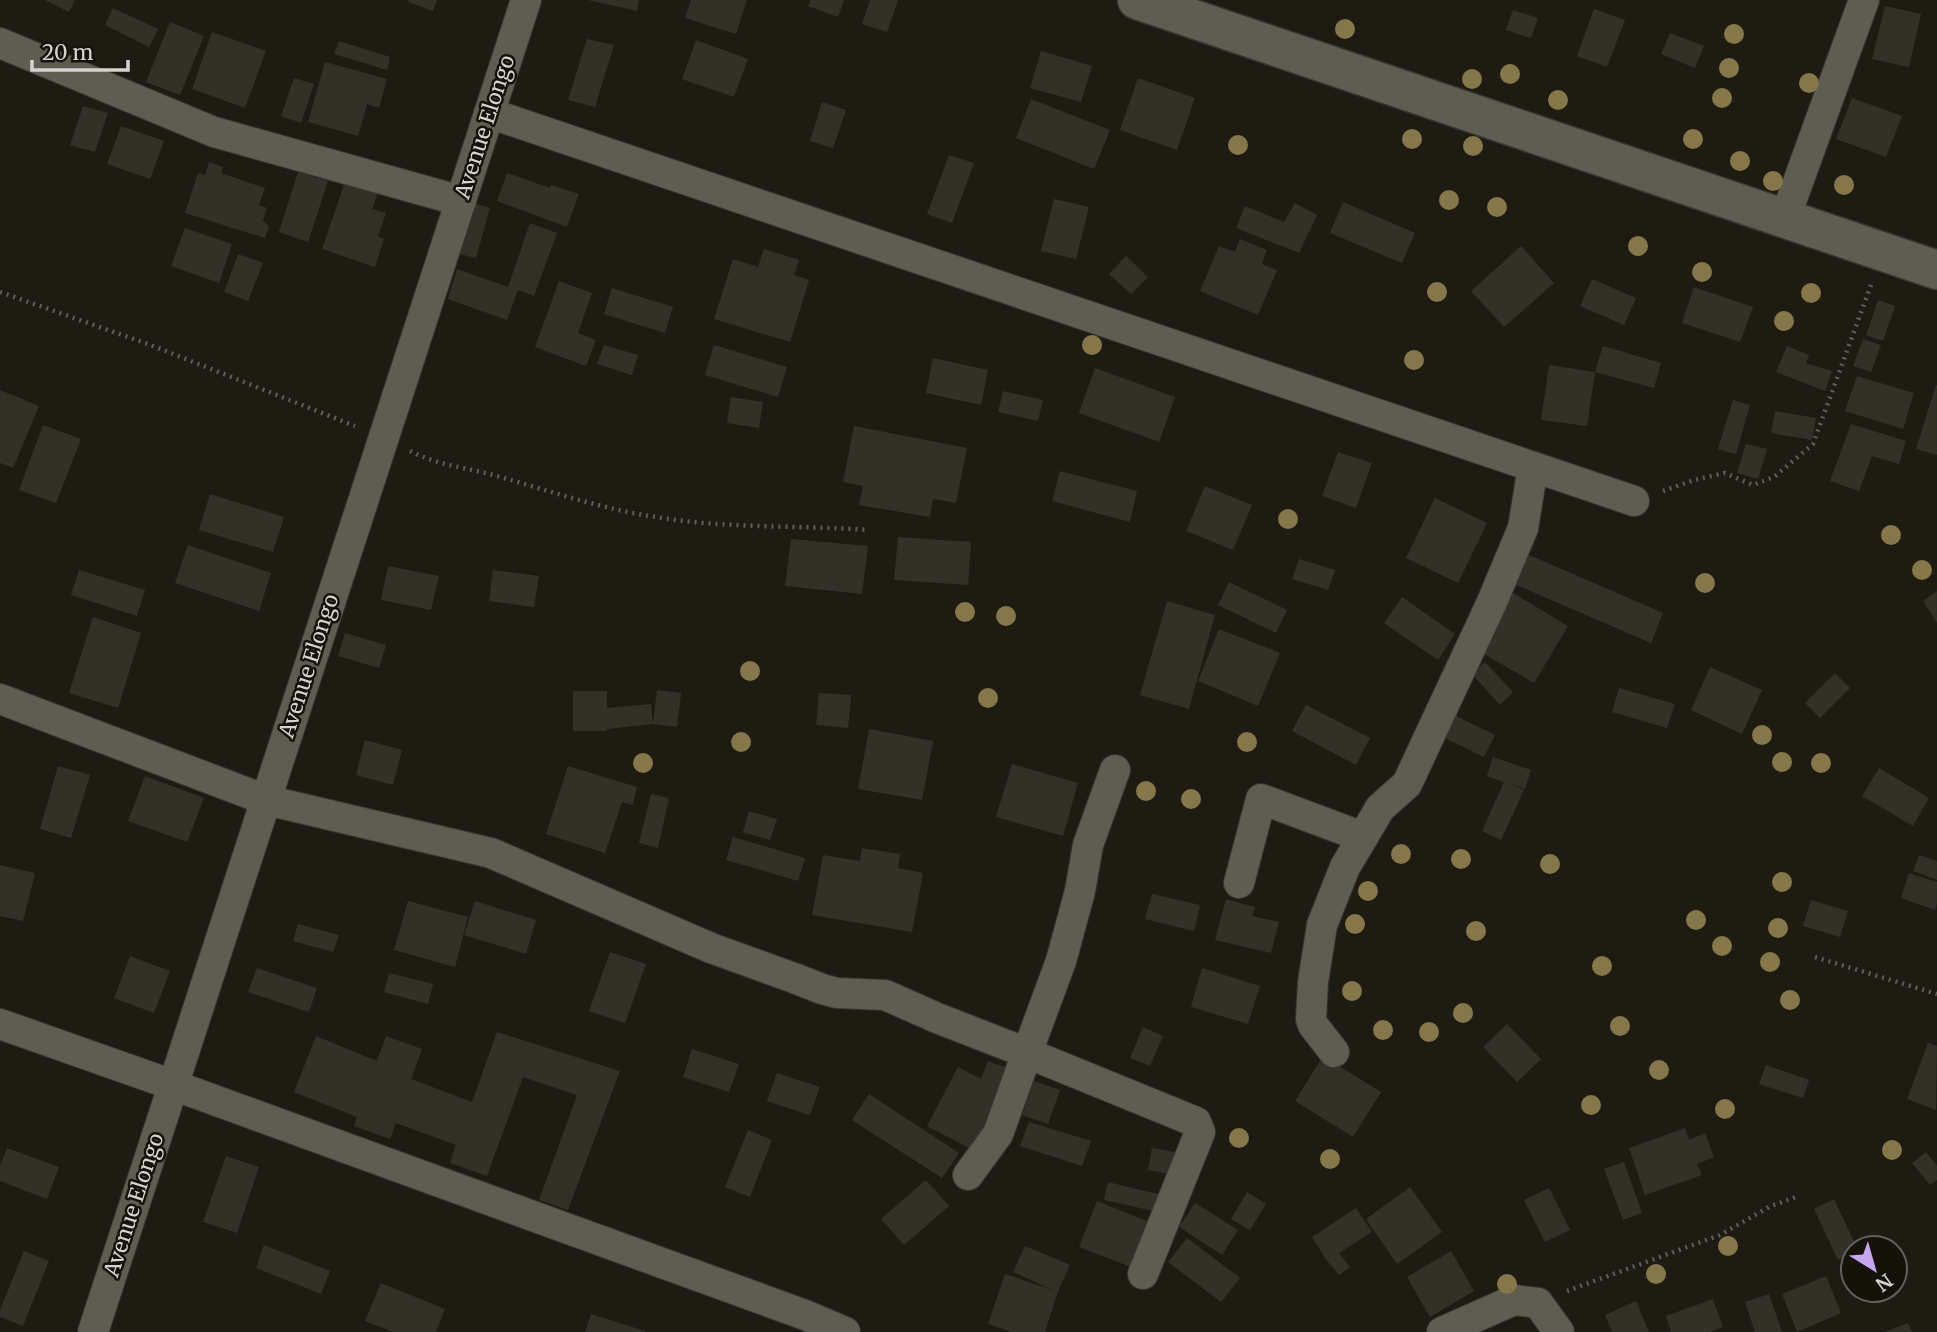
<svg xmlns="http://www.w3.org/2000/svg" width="1937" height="1332" font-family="Merriweather,serif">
<rect width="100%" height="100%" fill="#1e1b13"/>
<g fill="#333127">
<path d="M45,0H75L69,12Z"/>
<path d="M409,0H437L433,11L408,2Z"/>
<path d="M588,0H639L637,11Z"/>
<path d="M691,0H747L736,34L685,18Z"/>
<path d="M811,0H844L838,17L808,6Z"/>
<path d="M870,0H898L887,32L862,24Z"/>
<path d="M1885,6L1921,14L1909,67L1872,59Z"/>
<path d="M113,8L158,29L149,47L105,25Z"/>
<path d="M1594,9L1625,20L1607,67L1577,56Z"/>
<path d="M1513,10L1538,18L1531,38L1506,30Z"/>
<path d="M170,22L204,36L180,95L146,82Z"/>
<path d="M212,32L266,51L245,108L192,89Z"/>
<path d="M1670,33L1704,46L1695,68L1661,54Z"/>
<path d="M587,39L614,45L595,107L568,100Z"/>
<path d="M696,40L748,59L734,97L682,79Z"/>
<path d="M339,41L390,57L387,70L334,54Z"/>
<path d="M1041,51L1092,66L1081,102L1030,88Z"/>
<path d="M325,62L387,79L379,108L367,104L358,136L308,122Z"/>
<path d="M294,78L314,84L301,123L281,116Z"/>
<path d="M1138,78L1195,98L1177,150L1120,130Z"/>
<path d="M1852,98L1902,116L1886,157L1836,139Z"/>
<path d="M1031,99L1110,130L1094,169L1016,138Z"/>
<path d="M822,102L846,110L833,148L810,141Z"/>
<path d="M83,106L108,113L95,152L70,145Z"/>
<path d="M121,126L164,141L150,179L107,164Z"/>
<path d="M949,155L974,163L952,223L927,214Z"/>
<path d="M209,162L223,167L221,173L265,188L259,205L267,208L263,220L269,227L265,238L185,213L198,173L205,175Z"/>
<path d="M298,172L328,181L308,242L279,232Z"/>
<path d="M507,173L550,188L551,185L579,194L567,227L497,201Z"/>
<path d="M346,179L379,190L372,209L386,213L378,236L384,239L375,267L322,249Z"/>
<path d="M1054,199L1089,207L1076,259L1041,251Z"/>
<path d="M465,201L490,208L476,258L451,252Z"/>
<path d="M1343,202L1415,233L1402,263L1330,233Z"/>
<path d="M1295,203L1317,215L1299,253L1236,228L1245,206L1284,222Z"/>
<path d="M530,223L557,233L534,296L518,290L507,320L448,299L457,269L508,287Z"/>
<path d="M185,228L232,244L219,283L171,266Z"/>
<path d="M1240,239L1267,250L1262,264L1277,270L1258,315L1200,291L1219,246L1235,252Z"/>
<path d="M1521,246L1554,283L1504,327L1471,291Z"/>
<path d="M764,249L799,260L794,275L809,280L790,342L714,319L733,259L758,267Z"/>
<path d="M238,254L263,263L248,301L224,292Z"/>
<path d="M1126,256L1148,277L1131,294L1109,274Z"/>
<path d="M1592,279L1636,298L1624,325L1580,306Z"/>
<path d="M559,281L592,293L578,333L596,340L586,366L535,347Z"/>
<path d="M1694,287L1753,307L1740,342L1682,323Z"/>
<path d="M612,288L673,307L665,333L604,314Z"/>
<path d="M1878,300L1895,306L1883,341L1866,335Z"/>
<path d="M1863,339L1881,345L1871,372L1853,366Z"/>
<path d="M604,345L638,355L632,375L597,364Z"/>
<path d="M714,345L787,367L778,397L705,375Z"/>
<path d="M1603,346L1661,363L1654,388L1595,372Z"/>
<path d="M1787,346L1809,355L1806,363L1832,371L1825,391L1776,372Z"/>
<path d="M933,358L988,370L981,405L926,393Z"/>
<path d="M1549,365L1595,372L1587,426L1541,420Z"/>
<path d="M1095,368L1175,397L1159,442L1079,413Z"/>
<path d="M1857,376L1914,393L1903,429L1845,411Z"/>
<path d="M1936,385H1937V455L1916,449Z"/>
<path d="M0,390L39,406L13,468L0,463Z"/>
<path d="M1003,391L1043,400L1038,421L998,412Z"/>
<path d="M731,397L763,402L759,428L727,423Z"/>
<path d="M1733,400L1750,405L1736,454L1718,449Z"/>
<path d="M1775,411L1816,418L1812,440L1771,433Z"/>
<path d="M1851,424L1906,441L1899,464L1872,456L1859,491L1830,481Z"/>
<path d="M43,425L81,439L56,503L19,490Z"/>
<path d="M854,426L967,448L956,503L933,499L930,517L859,505L863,486L843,482Z"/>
<path d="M1746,444L1767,449L1758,479L1737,473Z"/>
<path d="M1338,452L1372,463L1356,508L1322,496Z"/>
<path d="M1060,471L1137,491L1130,522L1052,501Z"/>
<path d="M1205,486L1252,505L1233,550L1186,531Z"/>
<path d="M210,494L284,517L273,552L199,530Z"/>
<path d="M1435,498L1487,523L1458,583L1406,558Z"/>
<path d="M898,537L971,542L968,585L894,580Z"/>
<path d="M791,539L868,546L862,594L785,586Z"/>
<path d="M188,545L271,573L259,611L175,583Z"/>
<path d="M1527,554L1663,613L1651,643L1514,584Z"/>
<path d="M1299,559L1335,570L1328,590L1292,579Z"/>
<path d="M388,566L439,576L431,610L381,600Z"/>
<path d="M79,570L145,590L137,616L71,595Z"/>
<path d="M493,570L539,576L534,607L489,601Z"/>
<path d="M1229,582L1287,610L1276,633L1218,605Z"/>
<path d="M1937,591V623L1923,601Z"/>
<path d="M1513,593L1568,626L1534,683L1479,651Z"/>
<path d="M1402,597L1455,634L1438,660L1384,623Z"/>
<path d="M1167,601L1215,615L1189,709L1140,695Z"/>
<path d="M93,617L141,633L118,708L69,693Z"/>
<path d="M1219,629L1280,653L1258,706L1198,681Z"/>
<path d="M345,633L386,645L379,668L338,656Z"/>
<path d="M1485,662L1513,692L1500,705L1472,674Z"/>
<path d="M1710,667L1762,690L1742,734L1691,710Z"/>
<path d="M1835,673L1850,688L1820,718L1805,703Z"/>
<path d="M1619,688L1675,704L1667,728L1612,712Z"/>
<path d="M657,690L681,693L677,727L653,724Z"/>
<path d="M573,691H607V708L651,704L653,724L607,729V731H573Z"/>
<path d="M819,693L851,695L848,728L816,725Z"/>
<path d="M1306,705L1370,738L1356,765L1292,731Z"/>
<path d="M1452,714L1495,735L1484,757L1441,736Z"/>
<path d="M869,729L933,741L922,800L858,789Z"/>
<path d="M365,740L402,750L393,785L356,775Z"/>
<path d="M1493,757L1531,770L1525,789L1508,783L1524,790L1501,840L1482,831L1504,782L1487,776Z"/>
<path d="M1012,764L1078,783L1063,836L996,817Z"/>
<path d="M58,766L90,775L71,838L40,829Z"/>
<path d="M568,766L637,787L633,805L622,802L605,853L546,834Z"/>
<path d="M1879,768L1929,798L1913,826L1862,796Z"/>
<path d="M145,776L204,798L187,842L128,821Z"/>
<path d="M651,794L669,798L658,848L639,843Z"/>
<path d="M749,811L777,819L770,840L743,832Z"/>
<path d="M733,837L805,858L798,881L726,860Z"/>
<path d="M862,848L900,854L898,868L923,873L912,932L812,915L823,855L860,861Z"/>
<path d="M1919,855L1937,861V880L1913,871Z"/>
<path d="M0,865L35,873L23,921L0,916Z"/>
<path d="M1909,873L1937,882V904L1935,910L1901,898Z"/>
<path d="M1152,894L1200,905L1194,931L1145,919Z"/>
<path d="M1226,899L1255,907L1252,916L1279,922L1271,953L1215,940Z"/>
<path d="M1811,900L1848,911L1840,937L1803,926Z"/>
<path d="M408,901L468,917L455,967L394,950Z"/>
<path d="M475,901L536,920L526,954L464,935Z"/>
<path d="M298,924L339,935L333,952L293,941Z"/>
<path d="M610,952L646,964L625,1023L589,1011Z"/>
<path d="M130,956L170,971L154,1013L114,998Z"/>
<path d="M257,968L317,988L309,1012L248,992Z"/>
<path d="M1202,968L1260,986L1248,1024L1191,1007Z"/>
<path d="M389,973L433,984L428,1004L384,992Z"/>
<path d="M1507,1024L1541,1059L1517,1082L1483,1047Z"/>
<path d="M1143,1027L1163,1036L1150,1066L1130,1058Z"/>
<path d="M497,1032L620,1071L568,1210L539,1200L577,1095L523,1077L487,1176L450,1163L456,1145L396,1123L390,1139L354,1126L357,1117L294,1092L316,1036L377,1061L386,1036L422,1049L411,1079L472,1102Z"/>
<path d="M1928,1043L1937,1046L1936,1110L1907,1099Z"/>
<path d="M692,1049L739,1064L729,1092L683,1077Z"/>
<path d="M1323,1056L1381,1092L1353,1137L1295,1101Z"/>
<path d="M988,1061L1012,1070L1003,1094L973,1150L927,1126L958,1067L981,1079Z"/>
<path d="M1766,1065L1809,1080L1803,1098L1759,1084Z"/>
<path d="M777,1073L820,1087L810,1115L767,1101Z"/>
<path d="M1034,1081L1060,1090L1048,1124L1022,1115Z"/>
<path d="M869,1094L959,1153L942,1178L852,1120Z"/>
<path d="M1029,1122L1091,1141L1082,1166L1020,1146Z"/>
<path d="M1685,1128L1689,1140L1705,1133L1714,1157L1697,1164L1702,1175L1645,1195L1629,1148Z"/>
<path d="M748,1130L772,1140L750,1197L725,1187Z"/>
<path d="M7,1148L59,1167L47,1199L0,1181V1166Z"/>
<path d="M1152,1148L1180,1153L1177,1175L1148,1170Z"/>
<path d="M1926,1152L1937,1166V1180L1930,1185L1912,1163Z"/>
<path d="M226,1156L259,1167L237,1233L203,1222Z"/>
<path d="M1624,1162L1642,1213L1623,1220L1604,1169Z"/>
<path d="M926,1180L949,1206L904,1245L881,1219Z"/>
<path d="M1108,1182L1166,1196L1162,1213L1104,1200Z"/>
<path d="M1410,1187L1442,1232L1397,1264L1366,1219Z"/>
<path d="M1549,1188L1570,1230L1545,1242L1524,1200Z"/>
<path d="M1247,1192L1266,1204L1250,1230L1231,1219Z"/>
<path d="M1834,1199L1857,1248H1853V1253L1838,1260L1814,1209Z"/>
<path d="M1097,1201L1154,1224L1136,1269L1079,1247Z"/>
<path d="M1195,1203L1238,1230L1222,1255L1179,1227Z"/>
<path d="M1356,1208L1372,1232L1339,1253L1350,1267L1339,1275L1327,1261L1312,1237Z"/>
<path d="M1187,1238L1240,1278L1221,1302L1168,1262Z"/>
<path d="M264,1245L330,1271L321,1294L256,1268Z"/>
<path d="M1025,1246L1070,1265L1058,1291L1045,1332H1011L988,1324L1005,1274L1053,1290L1013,1272Z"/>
<path d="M24,1251L49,1261L23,1326L0,1317V1310Z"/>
<path d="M1451,1251L1474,1291L1430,1317L1407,1277Z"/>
<path d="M1826,1276L1841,1313L1797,1332L1782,1294Z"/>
<path d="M381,1283L445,1309L436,1332H393L365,1321Z"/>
<path d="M1769,1294L1782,1332H1755L1745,1302Z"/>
<path d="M1713,1299L1723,1327L1710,1332H1671L1666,1316Z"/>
<path d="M1636,1301L1649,1332H1612L1605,1315Z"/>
<path d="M591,1314L645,1331V1332H585Z"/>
<path d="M1908,1323L1912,1332H1885Z"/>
</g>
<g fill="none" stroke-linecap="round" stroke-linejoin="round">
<defs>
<g id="street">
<path d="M0,43L214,132L461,201"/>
<path d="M489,113L1634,501"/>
<path d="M1785,218L1864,0"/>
<path d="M0,699L266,800L491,853L711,948L794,978L822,989L837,993L885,995L937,1018L1027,1053L998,1134L968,1175"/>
<path d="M1115,770L1088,845L1080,891L1061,961L1027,1053L1196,1122L1200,1132L1143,1274"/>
<path d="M1239,883L1261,799L1363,837"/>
<path d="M0,1024L173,1085L805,1315L845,1332"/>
<path d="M1334,1052L1313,1025L1311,1019L1313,982L1322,925L1345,867L1376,815L1380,808L1407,784L1492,602L1523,528L1533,467"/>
<path d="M93,1332L526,0"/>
<path d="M1442,1332L1514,1300L1538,1303L1559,1332"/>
</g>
<path id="secondary" d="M1137,0L1937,270"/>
</defs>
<use href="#street" stroke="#393733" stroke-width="32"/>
<use href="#secondary" stroke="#393733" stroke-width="41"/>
<g stroke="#605e56" stroke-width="4.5" stroke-dasharray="2 5" stroke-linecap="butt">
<path d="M0,292L148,344L355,426"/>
<path d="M410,451C437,465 468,468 497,476C550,491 602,509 656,517C727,529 798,525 869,530"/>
<path d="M1663,491L1694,480L1725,473L1753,485L1774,477L1813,444L1871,285"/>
<path d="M1815,957L1937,994"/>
<path d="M1567,1291L1720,1235L1771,1206L1799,1196"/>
</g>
<use href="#street" stroke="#5f5c52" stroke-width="30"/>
<use href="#secondary" stroke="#5f5c52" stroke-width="38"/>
</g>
<g fill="#85774a">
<circle cx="1345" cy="29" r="10"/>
<circle cx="1734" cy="34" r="10"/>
<circle cx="1729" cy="68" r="10"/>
<circle cx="1510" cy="74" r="10"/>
<circle cx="1472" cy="79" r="10"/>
<circle cx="1809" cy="83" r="10"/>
<circle cx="1722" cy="98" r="10"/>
<circle cx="1558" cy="100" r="10"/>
<circle cx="1412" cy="139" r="10"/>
<circle cx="1693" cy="139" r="10"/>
<circle cx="1238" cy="145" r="10"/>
<circle cx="1473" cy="146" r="10"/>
<circle cx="1740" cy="161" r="10"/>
<circle cx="1773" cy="181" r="10"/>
<circle cx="1844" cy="185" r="10"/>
<circle cx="1449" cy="200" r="10"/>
<circle cx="1497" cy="207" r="10"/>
<circle cx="1638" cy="246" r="10"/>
<circle cx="1702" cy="272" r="10"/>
<circle cx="1437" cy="292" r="10"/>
<circle cx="1811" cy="293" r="10"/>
<circle cx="1784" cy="321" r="10"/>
<circle cx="1092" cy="345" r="10"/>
<circle cx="1414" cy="360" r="10"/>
<circle cx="1288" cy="519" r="10"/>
<circle cx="1891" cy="535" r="10"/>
<circle cx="1922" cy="570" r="10"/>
<circle cx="1705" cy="583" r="10"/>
<circle cx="965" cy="612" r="10"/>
<circle cx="1006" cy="616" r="10"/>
<circle cx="750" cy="671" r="10"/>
<circle cx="988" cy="698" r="10"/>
<circle cx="1762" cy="735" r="10"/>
<circle cx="741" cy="742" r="10"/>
<circle cx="1247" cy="742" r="10"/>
<circle cx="1782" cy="762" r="10"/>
<circle cx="643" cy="763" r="10"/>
<circle cx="1821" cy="763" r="10"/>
<circle cx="1146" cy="791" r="10"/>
<circle cx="1191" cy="799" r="10"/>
<circle cx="1401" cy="854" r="10"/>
<circle cx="1461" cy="859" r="10"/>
<circle cx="1550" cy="864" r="10"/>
<circle cx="1782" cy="882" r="10"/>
<circle cx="1368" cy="891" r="10"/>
<circle cx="1696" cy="920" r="10"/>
<circle cx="1355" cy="924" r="10"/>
<circle cx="1778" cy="928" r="10"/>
<circle cx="1476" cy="931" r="10"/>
<circle cx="1722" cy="946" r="10"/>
<circle cx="1770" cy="962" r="10"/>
<circle cx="1602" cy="966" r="10"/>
<circle cx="1352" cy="991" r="10"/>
<circle cx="1790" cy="1000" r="10"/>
<circle cx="1463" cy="1013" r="10"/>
<circle cx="1620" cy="1026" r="10"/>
<circle cx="1383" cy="1030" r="10"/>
<circle cx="1429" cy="1032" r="10"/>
<circle cx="1659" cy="1070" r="10"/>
<circle cx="1591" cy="1105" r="10"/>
<circle cx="1725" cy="1109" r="10"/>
<circle cx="1239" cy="1138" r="10"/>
<circle cx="1892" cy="1150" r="10"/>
<circle cx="1330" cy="1159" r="10"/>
<circle cx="1728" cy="1246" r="10"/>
<circle cx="1656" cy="1274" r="10"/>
<circle cx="1507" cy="1284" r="10"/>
</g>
<g text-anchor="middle" stroke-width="5" stroke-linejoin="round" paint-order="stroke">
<g font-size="21" fill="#d6d4ce" stroke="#15120a">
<text transform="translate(485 127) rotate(-72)" y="7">Avenue Elongo</text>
<text transform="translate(309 666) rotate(-72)" y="7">Avenue Elongo</text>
<text transform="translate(134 1205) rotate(-72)" y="7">Avenue Elongo</text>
</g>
</g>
<g transform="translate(1874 1269) rotate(143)"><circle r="33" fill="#15120a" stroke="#626058" stroke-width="2"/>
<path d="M0-5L12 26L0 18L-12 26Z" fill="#c5a7f1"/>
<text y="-10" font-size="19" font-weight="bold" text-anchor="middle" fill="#d6d4ce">N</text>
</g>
<path d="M32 60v10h96v-10" fill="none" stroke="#d6d4ce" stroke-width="3.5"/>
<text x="42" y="60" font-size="21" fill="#d6d4ce" stroke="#15120a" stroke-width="5" paint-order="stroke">20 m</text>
</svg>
